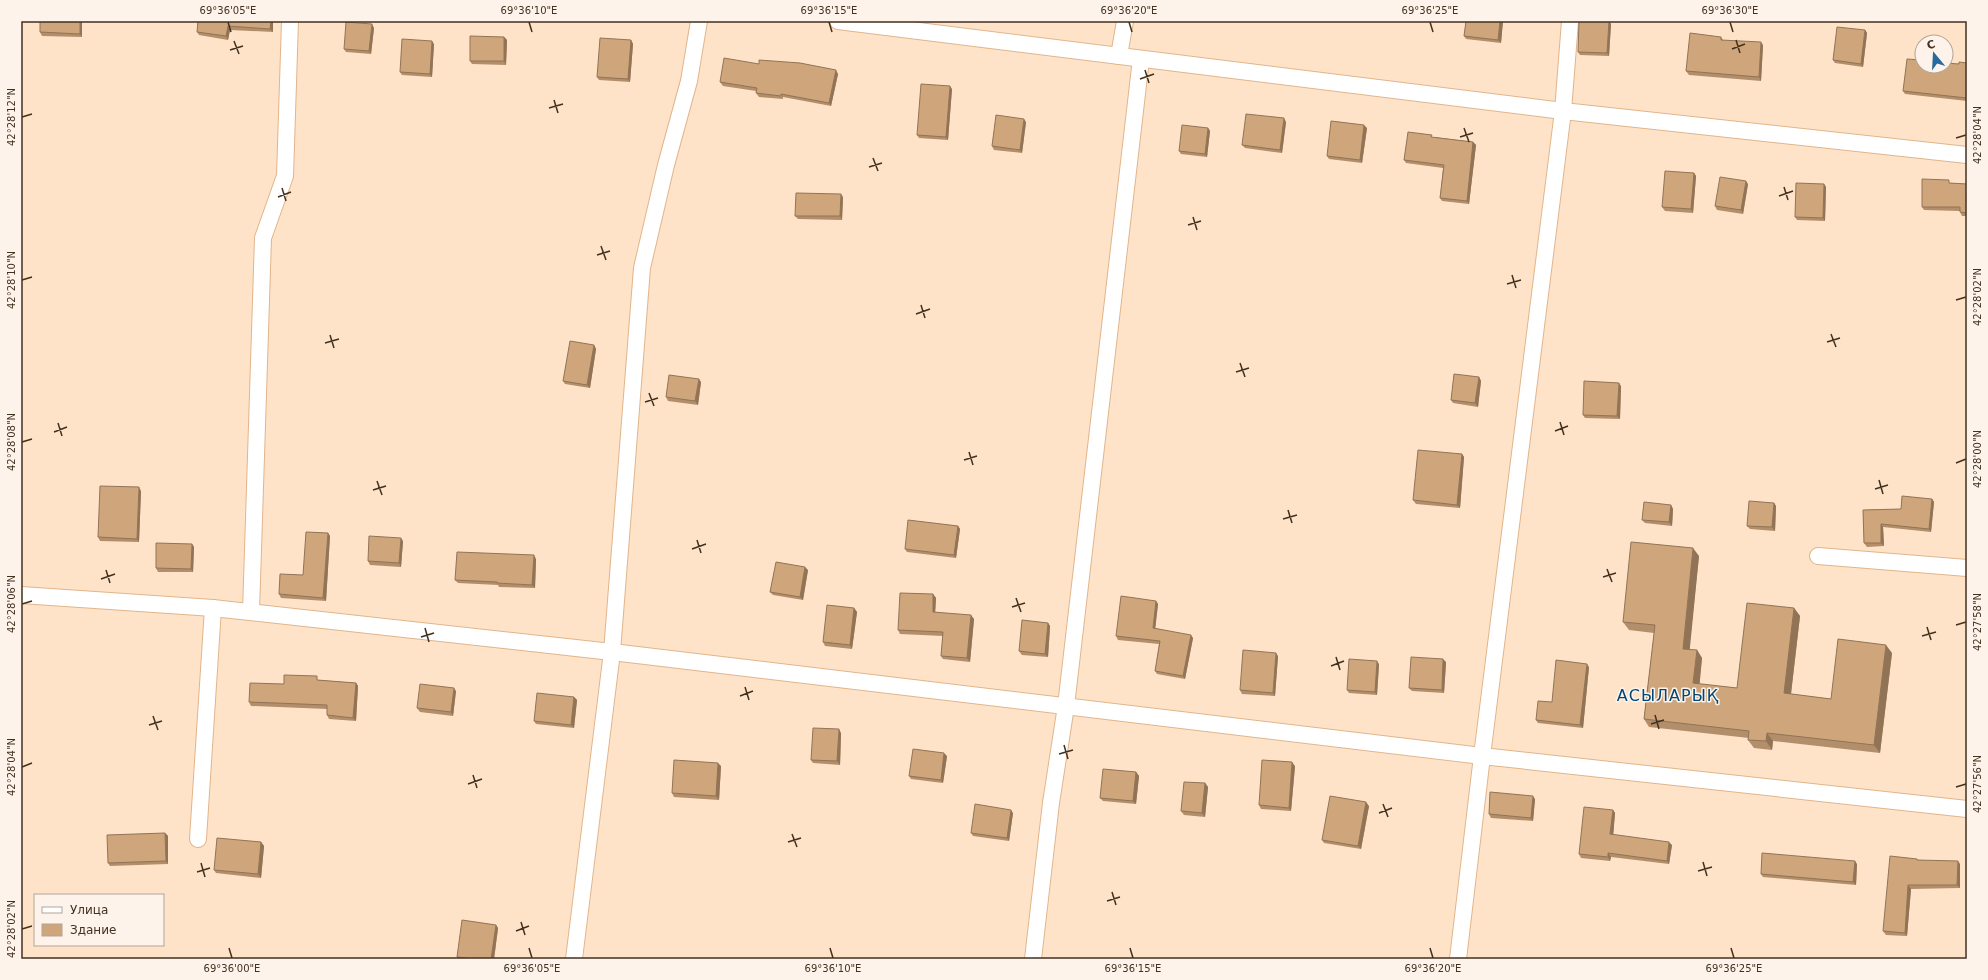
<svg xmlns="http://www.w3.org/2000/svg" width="1988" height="980" font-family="'DejaVu Sans',sans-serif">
<rect width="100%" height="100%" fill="#fee3c9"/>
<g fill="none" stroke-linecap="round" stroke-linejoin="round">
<defs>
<g id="minor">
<path d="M838,21L1563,111L1967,155"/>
<path d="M1119,56L1125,21"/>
<path d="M1818,556L1967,568"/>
<path d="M21,595L213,608L612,652L1482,756L1967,809"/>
<path d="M251,612L263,238L285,176L290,21"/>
<path d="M198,839L213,608"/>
<path d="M574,959L612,652L642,268L666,165L689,81L699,21"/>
<path d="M1033,959L1051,803L1066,706L1141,59"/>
<path d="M1458,959L1482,756L1563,111L1570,21"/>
</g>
</defs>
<use href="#minor" stroke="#e1b58b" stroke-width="18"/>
<use href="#minor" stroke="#fff" stroke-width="16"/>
</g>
<g fill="#b28e6a">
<path d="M40,21H82V37L42,36L40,32Z"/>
<path d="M198,21H273V32L230,30L228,40L199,35L197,32Z"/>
<path d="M1466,21H1503L1501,43L1466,39L1464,36Z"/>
<path d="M1609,21L1611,24L1609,56L1580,55L1578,52Z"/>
<path d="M374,28L371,54L346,52L344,49Z"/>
<path d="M1865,30L1867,33L1863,67L1835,63L1833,60Z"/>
<path d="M504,37L507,40L506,65L472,64L470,61Z"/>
<path d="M1721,37L1723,40L1763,45L1761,81L1689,75L1686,71Z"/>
<path d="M631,40L633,44L630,82L599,80L597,77Z"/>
<path d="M434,44L432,77L402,75L400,72Z"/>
<path d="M1967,63V101L1905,94L1903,91L1959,64Z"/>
<path d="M759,64L838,74L831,106L783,97V99L759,97L756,93V91L723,86L720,82Z"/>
<path d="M952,89L948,140L919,138L917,135Z"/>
<path d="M1026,122L1022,153L994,150L992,146Z"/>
<path d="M1286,122L1282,153L1245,148L1242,145Z"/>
<path d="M1208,128L1210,131L1207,157L1181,154L1179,151Z"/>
<path d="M1367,128L1362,163L1329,159L1327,156Z"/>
<path d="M1434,137L1473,142L1476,145L1469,204L1442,201L1440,198L1443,168L1406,163L1404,160Z"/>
<path d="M1694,173L1696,176L1693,213L1665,211L1662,207Z"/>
<path d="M1951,183L1967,184V216H1962L1960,212V211L1924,210L1922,207Z"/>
<path d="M1748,184L1743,214L1717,210L1715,206Z"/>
<path d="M1824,184L1826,187L1825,221L1797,220L1795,217Z"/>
<path d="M843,197L842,220L798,219L795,216Z"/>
<path d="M594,345L596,349L590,388L565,384L563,381Z"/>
<path d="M1479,377L1481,381L1478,407L1453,403L1451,400Z"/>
<path d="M701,382L698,405L668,401L666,397Z"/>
<path d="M1621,386L1620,419L1585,418L1583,415Z"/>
<path d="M1462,454L1464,457L1460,508L1416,504L1413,500Z"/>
<path d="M141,491L139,542L100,541L98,537Z"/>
<path d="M1932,499L1934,502L1931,532L1883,527L1884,546L1867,547L1864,543L1863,510L1901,509Z"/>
<path d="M1774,503L1776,506L1775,531L1750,529L1747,526Z"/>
<path d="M1671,505L1673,509L1672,526L1645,523L1642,520Z"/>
<path d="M958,526L960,529L956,558L907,552L905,549Z"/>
<path d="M328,533L330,536L326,601L281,598L279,594L303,575Z"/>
<path d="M403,541L401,567L370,565L368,561Z"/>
<path d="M192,544L194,547L193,572H158L156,568Z"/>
<path d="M1699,556L1689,650H1697L1702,658L1699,684L1737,688L1794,608L1800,616L1791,694L1831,699L1892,653L1880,753L1773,741L1772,750L1754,748L1748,740L1749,738L1649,727L1644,719L1654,633L1629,630L1623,622Z"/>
<path d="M536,559L535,588L499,587L498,585L458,583L455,580Z"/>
<path d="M808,570L803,600L773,595L770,592Z"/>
<path d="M933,594L936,598L935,612L974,619L970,662L943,659L941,656L943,636L900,634L898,630Z"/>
<path d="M1156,601L1158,604L1155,628L1193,638L1185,679L1157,674L1155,671L1159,644L1118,640L1116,636Z"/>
<path d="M854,608L857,612L852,649L825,646L823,642Z"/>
<path d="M1048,623L1050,626L1048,657L1022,655L1019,651Z"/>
<path d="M1278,656L1275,696L1242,694L1240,690Z"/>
<path d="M1446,662L1444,693L1412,691L1409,688Z"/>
<path d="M1379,664L1377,695L1349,693L1347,690Z"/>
<path d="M1589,667L1583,728L1538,723L1536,720L1552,702Z"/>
<path d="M319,680L356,683L358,686L356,721L329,719L327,715V709L251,706L249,702L284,684Z"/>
<path d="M456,691L453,716L420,712L417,708Z"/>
<path d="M574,697L577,700L574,728L536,724L534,721Z"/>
<path d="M841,733L840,765L813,763L811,760Z"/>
<path d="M947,756L943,783L911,779L909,776Z"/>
<path d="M721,766L719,800L674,797L672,793Z"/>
<path d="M1295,766L1291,811L1261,809L1259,805Z"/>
<path d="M1136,772L1139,776L1136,804L1103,801L1100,798Z"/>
<path d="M1205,783L1208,787L1205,817L1184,815L1181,811Z"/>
<path d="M1535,799L1533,821L1491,818L1489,814Z"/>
<path d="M1369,806L1361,849L1324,843L1322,840Z"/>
<path d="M1613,810L1615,813L1613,835L1672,845L1669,864L1611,857L1610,861L1581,858L1579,854Z"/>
<path d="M1013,813L1009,841L973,836L971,833Z"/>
<path d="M165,833L168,836V864L110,866L108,863Z"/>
<path d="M261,842L264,846L261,878L216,873L214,870Z"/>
<path d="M1917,859L1918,860L1960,864V888L1911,889L1907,936L1886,935L1883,931Z"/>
<path d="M1857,864L1856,885L1763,877L1761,874Z"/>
<path d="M496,925L498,928L494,959H458L457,957Z"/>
</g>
<g fill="#917456">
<path d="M80,21H82V37L80,34Z"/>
<path d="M271,21H273V32L270,29Z"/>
<path d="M1500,21H1503L1501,43L1498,40Z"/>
<path d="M1609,21L1611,24L1609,56L1607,53Z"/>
<path d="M372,24L374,28L371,54L369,51Z"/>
<path d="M228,26L230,30L228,40L226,36Z"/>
<path d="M1865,30L1867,33L1863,67L1861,64Z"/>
<path d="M504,37L507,40L506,65L504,61Z"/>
<path d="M631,40L633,44L630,82L628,79Z"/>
<path d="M432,41L434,44L432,77L430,74Z"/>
<path d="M1761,42L1763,45L1761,81L1759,77Z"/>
<path d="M836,70L838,74L831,106L829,103Z"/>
<path d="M950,86L952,89L948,140L946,137Z"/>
<path d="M1284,118L1286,122L1282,153L1280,150Z"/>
<path d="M1024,119L1026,122L1022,153L1020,150Z"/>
<path d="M1364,125L1367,128L1362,163L1360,160Z"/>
<path d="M1208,128L1210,131L1207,157L1205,154Z"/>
<path d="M1473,142L1476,145L1469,204L1467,201Z"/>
<path d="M1694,173L1696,176L1693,213L1691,209Z"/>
<path d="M1746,181L1748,184L1743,214L1741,210Z"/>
<path d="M1824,184L1826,187L1825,221L1823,218Z"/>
<path d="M841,194L843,197L842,220L840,216Z"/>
<path d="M594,345L596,349L590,388L587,385Z"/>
<path d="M1479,377L1481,381L1478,407L1475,403Z"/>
<path d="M699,379L701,382L698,405L695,401Z"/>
<path d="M1619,383L1621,386L1620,419L1617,416Z"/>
<path d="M1462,454L1464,457L1460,508L1457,505Z"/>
<path d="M139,487L141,491L139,542L137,539Z"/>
<path d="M1932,499L1934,502L1931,532L1929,529Z"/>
<path d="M1774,503L1776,506L1775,531L1772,527Z"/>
<path d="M1671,505L1673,509L1672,526L1669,522Z"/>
<path d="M1881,524L1883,527L1884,546L1881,543Z"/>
<path d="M958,526L960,529L956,558L954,555Z"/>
<path d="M328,533L330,536L326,601L323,598Z"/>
<path d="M401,538L403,541L401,567L399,563Z"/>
<path d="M192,544L194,547L193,572L191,569Z"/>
<path d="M1693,548L1699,556L1689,657L1683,649Z"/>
<path d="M534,555L536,559L535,588L532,585Z"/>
<path d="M805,567L808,570L803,600L800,597Z"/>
<path d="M933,594L936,598L935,615L933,612Z"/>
<path d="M1156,601L1158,604L1155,631L1153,628Z"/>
<path d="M854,608L857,612L852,649L850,645Z"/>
<path d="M1794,608L1800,616L1790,702L1784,693Z"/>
<path d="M971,615L974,619L970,662L967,658Z"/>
<path d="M1048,623L1050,626L1048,657L1045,654Z"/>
<path d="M1191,635L1193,638L1185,679L1183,676Z"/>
<path d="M1886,645L1892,653L1880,753L1874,745Z"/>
<path d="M1697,650L1702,658L1699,691L1693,683Z"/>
<path d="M1276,653L1278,656L1275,696L1273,693Z"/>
<path d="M1443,659L1446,662L1444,693L1442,690Z"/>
<path d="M1377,661L1379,664L1377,695L1375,692Z"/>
<path d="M1587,664L1589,667L1583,728L1580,725Z"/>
<path d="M356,683L358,686L356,721L353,718Z"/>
<path d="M454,688L456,691L453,716L451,712Z"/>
<path d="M574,697L577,700L574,728L571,725Z"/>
<path d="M839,729L841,733L840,765L837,761Z"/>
<path d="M1767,733L1773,741L1772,750L1766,741Z"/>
<path d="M944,753L947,756L943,783L941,780Z"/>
<path d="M1292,762L1295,766L1291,811L1289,808Z"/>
<path d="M718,763L721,766L719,800L716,796Z"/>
<path d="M1136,772L1139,776L1136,804L1133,801Z"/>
<path d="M1205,783L1208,787L1205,817L1202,813Z"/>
<path d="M1533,796L1535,799L1533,821L1531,818Z"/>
<path d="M1366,802L1369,806L1361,849L1358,846Z"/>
<path d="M1011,810L1013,813L1009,841L1007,838Z"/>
<path d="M1613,810L1615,813L1613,838L1610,834Z"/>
<path d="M165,833L168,836V864L166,861Z"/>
<path d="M261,842L264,846L261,878L258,874Z"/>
<path d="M1669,842L1672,845L1669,864L1667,861Z"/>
<path d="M1608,853L1611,857L1610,861L1608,857Z"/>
<path d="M1855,861L1857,864L1856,885L1853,882Z"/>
<path d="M1958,861L1960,864V888L1957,885Z"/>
<path d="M1908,885L1911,889L1907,936L1905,933Z"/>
<path d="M496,925L498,928L494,959H491Z"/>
</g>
<g fill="#cfa57b" stroke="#917456">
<path d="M40,21H80V34L40,32Z"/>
<path d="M198,21H271L270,29L228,26L226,36L197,32Z"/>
<path d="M1466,21H1500L1498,40L1464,36Z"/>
<path d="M1579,21H1609L1607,53L1578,52Z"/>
<path d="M346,22L372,24L369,51L344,49Z"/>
<path d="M1837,27L1865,30L1861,64L1833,60Z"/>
<path d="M1690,33L1721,37V40L1761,42L1759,77L1686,71Z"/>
<path d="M470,36L504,37V61H470Z"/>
<path d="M600,38L631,40L628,79L597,77Z"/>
<path d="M402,39L432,41L430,74L400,72Z"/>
<path d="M724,58L759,64V60L800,63L836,70L829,103L781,94V96L756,93L757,88L720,82Z"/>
<path d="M1907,59L1922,60V66H1946V63L1959,64V62L1967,63V98L1903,91Z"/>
<path d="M921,84L950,86L946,137L917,135Z"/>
<path d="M1246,114L1284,118L1280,150L1242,145Z"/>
<path d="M996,115L1024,119L1020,150L992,146Z"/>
<path d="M1331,121L1364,125L1360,160L1327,156Z"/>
<path d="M1182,125L1208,128L1205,154L1179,151Z"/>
<path d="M1408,132L1432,135L1431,137L1473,142L1467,201L1440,198L1444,165L1404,160Z"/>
<path d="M1665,171L1694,173L1691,209L1662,207Z"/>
<path d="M1720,177L1746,181L1741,210L1715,206Z"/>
<path d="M1922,179L1949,180V183L1967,184V213L1960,212V207H1922Z"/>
<path d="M1796,183L1824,184L1823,218L1795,217Z"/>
<path d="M796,193L841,194L840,216H795Z"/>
<path d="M570,341L594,345L587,385L563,381Z"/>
<path d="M1454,374L1479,377L1475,403L1451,400Z"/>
<path d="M669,375L699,379L695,401L666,397Z"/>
<path d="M1584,381L1619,383L1617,416L1583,415Z"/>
<path d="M1418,450L1462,454L1457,505L1413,500Z"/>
<path d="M100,486L139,487L137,539L98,537Z"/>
<path d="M1902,496L1932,499L1929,529L1881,524V543H1864L1863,510L1901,509Z"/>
<path d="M1749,501L1774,503L1772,527L1747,526Z"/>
<path d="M1644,502L1671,505L1669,522L1642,520Z"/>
<path d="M908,520L958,526L954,555L905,549Z"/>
<path d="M306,532L328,533L323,598L279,594L280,574L303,575Z"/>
<path d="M369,536L401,538L399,563L368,561Z"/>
<path d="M1631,542L1693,548L1683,649L1697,650L1693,683L1737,688L1747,603L1794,608L1784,693L1831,699L1838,639L1886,645L1874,745L1767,733L1766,741L1748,740L1749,731L1644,719L1655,625L1623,622Z"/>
<path d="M156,543L192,544L191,569L156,568Z"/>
<path d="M457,552L534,555L532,585L497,583V582L455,580Z"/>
<path d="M776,562L805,567L800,597L770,592Z"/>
<path d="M900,593L933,594V612L971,615L967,658L941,656L943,632L898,630Z"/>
<path d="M1121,596L1156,601L1153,628L1191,635L1183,676L1155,671L1160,641L1116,636Z"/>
<path d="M827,605L854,608L850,645L823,642Z"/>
<path d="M1022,620L1048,623L1045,654L1019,651Z"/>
<path d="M1243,650L1276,653L1273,693L1240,690Z"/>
<path d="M1411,657L1443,659L1442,690L1409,688Z"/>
<path d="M1349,659L1377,661L1375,692L1347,690Z"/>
<path d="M1556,660L1587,664L1580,725L1536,720L1538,701L1552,702Z"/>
<path d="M284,675L317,676V680L356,683L353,718L327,715V705L249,702L250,683L284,684Z"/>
<path d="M420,684L454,688L451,712L417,708Z"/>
<path d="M537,693L574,697L571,725L534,721Z"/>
<path d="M813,728L839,729L837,761L811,760Z"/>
<path d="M913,749L944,753L941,780L909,776Z"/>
<path d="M674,760L718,763L716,796L672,793Z"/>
<path d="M1262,760L1292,762L1289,808L1259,805Z"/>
<path d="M1103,769L1136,772L1133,801L1100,798Z"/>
<path d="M1184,782L1205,783L1202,813L1181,811Z"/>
<path d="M1490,792L1533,796L1531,818L1489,814Z"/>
<path d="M1330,796L1366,802L1358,846L1322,840Z"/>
<path d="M975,804L1011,810L1007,838L971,833Z"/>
<path d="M1584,807L1613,810L1610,834L1669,842L1667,861L1608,853V857L1579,854Z"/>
<path d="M165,833L166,861L108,863L107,835Z"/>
<path d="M217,838L261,842L258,874L214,870Z"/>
<path d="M1762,853L1855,861L1853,882L1761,874Z"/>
<path d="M1890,856L1917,859V860L1958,861L1957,885H1908L1905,933L1883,931Z"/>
<path d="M462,920L496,925L491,959H475L457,957Z"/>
</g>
<path fill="none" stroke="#42311f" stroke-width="1.5" d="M228,22L231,32M529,22L532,32M829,22L832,32M1129,22L1132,32M1430,22L1433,32M1730,22L1733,32M1736,40L1740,53M234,41L239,54M1732,49L1745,44M230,50L243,46M1145,70L1149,83M1140,79L1154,74M554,100L558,113M549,108L563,104M22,117L32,114M1464,128L1469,142M1460,137L1473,133M1956,138L1966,135M873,158L878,171M869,167L882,163M1784,187L1788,200M282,188L286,201M1779,196L1793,191M278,197L291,192M1193,217L1197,230M1188,225L1201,221M601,246L606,260M597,255L610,251M1512,275L1516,288M22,280L32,277M1507,284L1521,280M1956,300L1966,297M921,305L925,318M916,314L930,309M1831,334L1836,347M330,335L334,348M1827,342L1840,338M325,343L339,339M1240,363L1245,377M1236,372L1249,368M649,393L654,406M645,402L658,398M1560,422L1564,435M58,423L62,436M1555,431L1568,426M54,432L67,427M22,442L32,439M969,452L973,465M964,460L977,456M1956,463L1966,459M1879,480L1883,494M377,481L382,495M1875,489L1888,485M373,490L386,486M1288,510L1292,523M1283,519L1297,515M697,540L701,553M692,549L706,544M1607,569L1612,582M106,570L110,583M1603,577L1616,573M101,579L115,574M1016,598L1021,612M22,604L32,601M1012,607L1025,603M1956,625L1966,622M1927,627L1931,640M425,628L429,642M1922,636L1936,632M421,637L434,633M1336,657L1340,670M1331,666L1344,661M745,687L749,700M740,696L753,691M1655,715L1659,729M153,716L158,730M1651,724L1664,720M149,725L162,721M1064,745L1068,759M1059,754L1073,750M22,767L32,763M473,775L477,788M468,784L482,779M1956,787L1966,784M1383,804L1388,817M1379,813L1392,808M792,834L797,847M788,842L801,838M1703,862L1707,876M201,863L205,877M1698,871L1712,867M197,872L210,868M1112,892L1116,905M1107,901L1120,897M521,922L525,935M22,929L32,926M516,931L529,926M229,948L232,958M529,948L532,958M830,948L833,958M1130,948L1133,958M1430,948L1433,958M1731,948L1734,958"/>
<g text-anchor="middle" stroke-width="3" stroke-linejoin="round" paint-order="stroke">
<g font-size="16" letter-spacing="1" fill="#004775" stroke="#fdf3eb">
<text x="1668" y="701">АСЫЛАРЫҚ</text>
</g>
</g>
<rect width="1988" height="980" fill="none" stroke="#fdf3eb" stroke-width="44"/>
<rect x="34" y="894" width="130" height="52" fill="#fdf3eb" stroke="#b2a599"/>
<rect x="42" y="907" width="20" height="6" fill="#ffffff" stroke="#b2a599"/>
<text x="70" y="914" font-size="12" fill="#42311f">Улица</text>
<rect x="42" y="924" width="20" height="12" fill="#cfa57b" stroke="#b2a599"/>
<text x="70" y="934" font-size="12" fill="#42311f">Здание</text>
<g transform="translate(1934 54) rotate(342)"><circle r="19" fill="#fdf3eb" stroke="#b2a599"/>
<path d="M0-3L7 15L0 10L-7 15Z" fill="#266ba0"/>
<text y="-6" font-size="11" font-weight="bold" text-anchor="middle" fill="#42311f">С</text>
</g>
<rect x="22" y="22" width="1944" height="936" fill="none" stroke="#42311f" stroke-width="1.5"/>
<g font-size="10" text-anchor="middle" fill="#42311f">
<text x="228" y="14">69°36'05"E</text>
<text x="529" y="14">69°36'10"E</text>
<text x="829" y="14">69°36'15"E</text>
<text x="1129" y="14">69°36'20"E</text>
<text x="1430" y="14">69°36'25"E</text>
<text x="1730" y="14">69°36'30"E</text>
<text transform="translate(11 117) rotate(-90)" y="4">42°28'12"N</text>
<text transform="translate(1977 135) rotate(-90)" y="4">42°28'04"N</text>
<text transform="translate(11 280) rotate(-90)" y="4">42°28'10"N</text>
<text transform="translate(1977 297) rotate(-90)" y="4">42°28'02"N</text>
<text transform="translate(11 442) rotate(-90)" y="4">42°28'08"N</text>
<text transform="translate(1977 459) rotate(-90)" y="4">42°28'00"N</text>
<text transform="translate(11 604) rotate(-90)" y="4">42°28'06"N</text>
<text transform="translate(1977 622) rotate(-90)" y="4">42°27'58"N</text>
<text transform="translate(11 767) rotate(-90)" y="4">42°28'04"N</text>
<text transform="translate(1977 784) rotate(-90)" y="4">42°27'56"N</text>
<text transform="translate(11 929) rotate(-90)" y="4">42°28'02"N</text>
<text x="232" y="972">69°36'00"E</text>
<text x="532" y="972">69°36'05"E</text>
<text x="833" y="972">69°36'10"E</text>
<text x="1133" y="972">69°36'15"E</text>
<text x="1433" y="972">69°36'20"E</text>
<text x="1734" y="972">69°36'25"E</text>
</g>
</svg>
